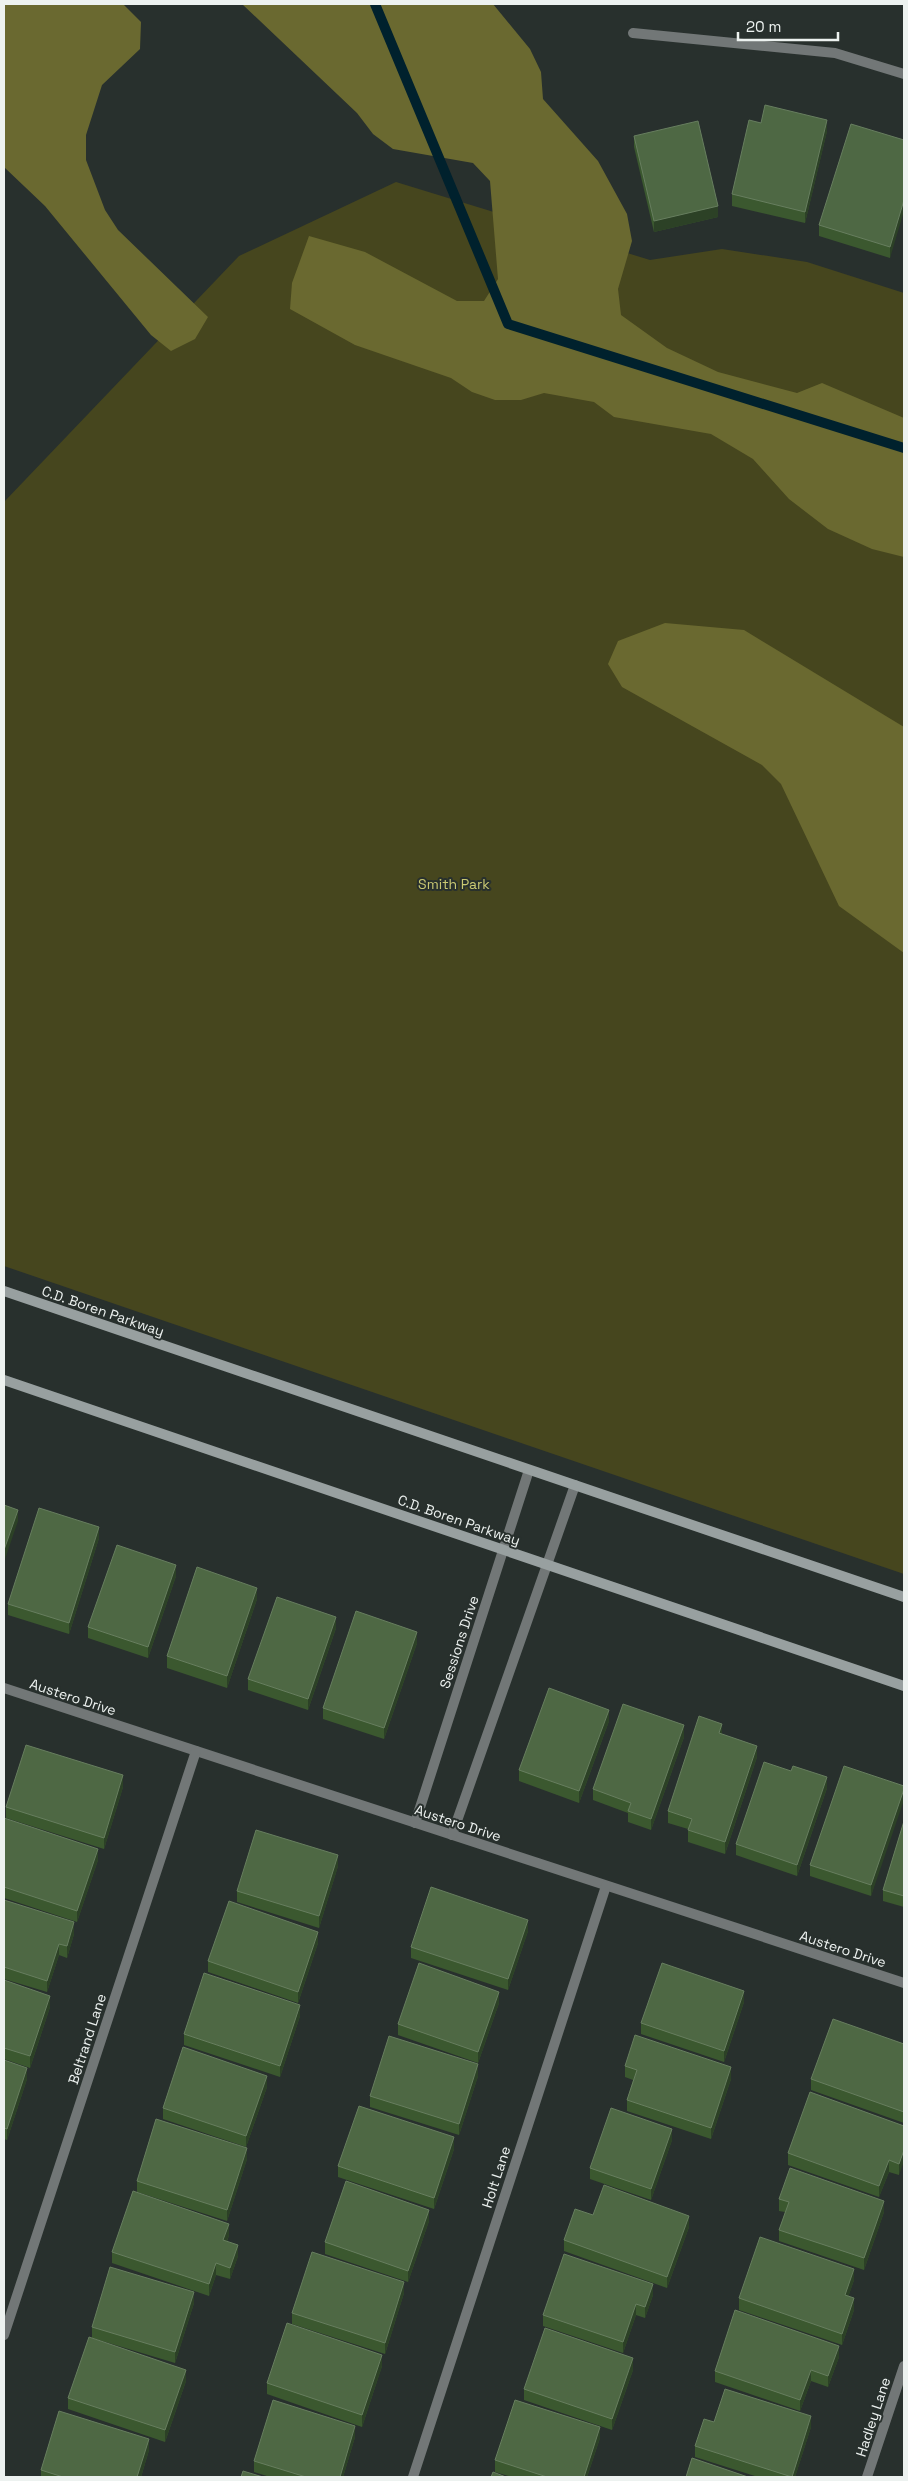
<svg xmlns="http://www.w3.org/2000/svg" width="908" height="2481" font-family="'Space Grotesk',sans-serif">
<rect width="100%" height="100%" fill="#28302d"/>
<path fill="#46461e" d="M396,182L650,260L722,249L807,262L904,293V1574L4,1266V502L239,256Z"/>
<g fill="#6a6930">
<path d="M4,4H123L141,22L140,49L102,85L86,135V160L105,210L118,230L208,317L195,339L171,351L151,335L45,206L4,167Z"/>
<path d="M242,4H493L530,49L541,72L543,99L598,161L627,214L632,241L618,289L621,315L667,348L718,372L797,393L822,383L904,418V557L872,549L828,529L789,499L753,459L711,434L614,417L594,402L544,393L521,400H495L472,392L451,378L355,345L290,309L292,283L309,236L365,252L457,301H484L498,279L490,181L473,163L393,149L373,134L357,113Z"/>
<path d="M665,623L744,630L904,727V953L839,906L781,784L762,765L622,687L608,664L618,641Z"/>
</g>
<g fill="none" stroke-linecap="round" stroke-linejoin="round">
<path stroke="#00212d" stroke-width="10" d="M375,4L508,324L904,448"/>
<g stroke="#727777" stroke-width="10">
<path d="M633,33L835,53L904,74"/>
<path d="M4,1688L904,1983"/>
<path d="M415,1823L529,1470"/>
<path d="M452,1835L575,1485"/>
<path d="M4,2335L196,1751"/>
<path d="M413,2477L606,1886"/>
<path d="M867,2477L904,2366"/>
</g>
<g stroke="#98a0a0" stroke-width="10">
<path d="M4,1291L904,1597"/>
<path d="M4,1380L904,1686"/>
</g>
</g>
<g fill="#3b582f">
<path d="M761,123L827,131L805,223L732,206V194Z"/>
<path d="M634,136L718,217L654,232L634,147Z"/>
<path d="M904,140L890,258L819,236V225Z"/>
<path d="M99,1538L69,1634L8,1615V1604Z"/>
<path d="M176,1576L148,1658L88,1638V1627Z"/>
<path d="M257,1599L227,1688L167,1668V1656Z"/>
<path d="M336,1628L308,1710L248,1690V1679Z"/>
<path d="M417,1643L384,1739L323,1719V1708Z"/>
<path d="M609,1721L579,1803L519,1781V1770Z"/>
<path d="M722,1734L757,1757L725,1854L688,1842V1829L668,1823V1811Z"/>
<path d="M684,1737L651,1830L628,1822V1813L593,1800V1789Z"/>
<path d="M904,1786L871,1896L810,1876V1865Z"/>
<path d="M123,1787L104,1849L6,1818V1807Z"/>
<path d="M827,1788L797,1876L736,1855V1844Z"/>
<path d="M4,1818L98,1860L77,1922L4,1898Z"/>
<path d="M904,1821V1907L883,1901V1890Z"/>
<path d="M338,1866L319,1928L237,1902V1891Z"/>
<path d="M4,1900L74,1934L67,1958L59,1955L47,1992L4,1979Z"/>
<path d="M528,1931L508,1990L411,1958V1947Z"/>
<path d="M318,1943L298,2003L208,1972V1961Z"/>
<path d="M4,1980L50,2007L30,2068L4,2059Z"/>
<path d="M744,2002L724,2062L641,2034V2023Z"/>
<path d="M499,2003L478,2063L398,2035V2024Z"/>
<path d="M300,2016L280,2077L184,2045V2034Z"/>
<path d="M904,2044V2123L811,2090V2079Z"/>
<path d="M4,2060L27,2079L7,2140L4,2139Z"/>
<path d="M625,2066L731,2079L711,2139L627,2111V2100L633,2080L625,2077Z"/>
<path d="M478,2076L459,2135L370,2107V2096Z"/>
<path d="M267,2087L246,2147L163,2119V2108Z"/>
<path d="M904,2126L899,2175L889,2172L879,2197L788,2165V2153Z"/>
<path d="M672,2140L651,2200L590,2179V2168Z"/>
<path d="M454,2149L434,2209L338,2177V2166Z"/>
<path d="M247,2159L227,2221L137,2192V2181Z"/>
<path d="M779,2199L884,2212L864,2270L779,2241V2230L785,2212L779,2211Z"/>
<path d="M593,2215L689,2227L667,2288L564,2251V2240Z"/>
<path d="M429,2221L408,2282L325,2254V2242Z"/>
<path d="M229,2235L227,2242L238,2256L230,2279L216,2275L209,2296L112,2263V2252Z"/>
<path d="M854,2280L848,2297L854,2310L842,2345L739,2310V2298Z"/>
<path d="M404,2293L385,2354L292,2324V2313Z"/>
<path d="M653,2295L645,2318L636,2315L623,2353L543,2326V2315Z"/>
<path d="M194,2303L175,2363L92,2338V2327Z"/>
<path d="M839,2357L828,2387L811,2381L800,2411L715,2382V2371Z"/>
<path d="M382,2366L362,2427L267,2394V2383Z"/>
<path d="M633,2370L612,2430L524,2400V2389Z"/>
<path d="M186,2381L165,2442L68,2409V2398Z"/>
<path d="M714,2422L811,2427L795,2477H758L695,2457V2446Z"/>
<path d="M355,2437L343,2477H270L254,2472V2461Z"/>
<path d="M600,2438L587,2477H512L495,2472V2460Z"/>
<path d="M149,2450L141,2477H41V2470Z"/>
</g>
<g fill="#2c4126">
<path d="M827,120V131L805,223V212Z"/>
<path d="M904,200V211L890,258V247Z"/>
<path d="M718,206V217L654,232V221Z"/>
<path d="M18,1510V1521L4,1562V1550Z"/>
<path d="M99,1527V1538L69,1634V1623Z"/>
<path d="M176,1565V1576L148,1658V1647Z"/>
<path d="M257,1588V1599L227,1688V1676Z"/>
<path d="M336,1617V1628L308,1710V1699Z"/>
<path d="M417,1632V1643L384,1739V1728Z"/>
<path d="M609,1710V1721L579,1803V1791Z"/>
<path d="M722,1724V1735L719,1733Z"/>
<path d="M684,1725V1737L651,1830V1819Z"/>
<path d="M757,1746V1757L725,1854V1842Z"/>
<path d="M123,1775V1787L104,1849V1838Z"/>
<path d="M827,1777V1788L797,1876V1865Z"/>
<path d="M904,1789V1800L871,1896V1885Z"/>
<path d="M98,1849V1860L77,1922V1911Z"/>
<path d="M338,1855V1866L319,1928V1916Z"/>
<path d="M528,1920V1931L508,1990V1979Z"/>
<path d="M74,1922V1934L67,1958V1946Z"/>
<path d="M318,1932V1943L298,2003V1992Z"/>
<path d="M59,1944V1955L47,1992V1981Z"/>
<path d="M744,1991V2002L724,2062V2051Z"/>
<path d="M499,1992V2003L478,2063V2052Z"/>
<path d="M50,1996V2007L30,2068V2056Z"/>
<path d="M300,2005V2016L280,2077V2066Z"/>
<path d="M478,2064V2076L459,2135V2124Z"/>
<path d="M731,2067V2079L711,2139V2128Z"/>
<path d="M27,2068V2079L7,2140V2129Z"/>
<path d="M267,2076V2087L246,2147V2136Z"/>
<path d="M672,2129V2140L651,2200V2189Z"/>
<path d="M454,2137V2149L434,2209V2198Z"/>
<path d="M247,2148V2159L227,2221V2210Z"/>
<path d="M904,2150V2161L899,2175V2164Z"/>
<path d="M889,2160V2172L879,2197V2186Z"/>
<path d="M884,2201V2212L864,2270V2258Z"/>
<path d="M429,2210V2221L408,2282V2271Z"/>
<path d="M689,2216V2227L667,2288V2277Z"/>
<path d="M229,2224V2235L223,2252V2240Z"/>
<path d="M238,2245V2256L230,2279V2268Z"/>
<path d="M216,2263V2275L209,2296V2284Z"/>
<path d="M854,2269V2280L845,2307V2295Z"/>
<path d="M404,2282V2293L385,2354V2343Z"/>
<path d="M653,2284V2295L645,2318V2307Z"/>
<path d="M194,2292V2303L175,2363V2352Z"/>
<path d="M854,2298V2310L842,2345V2334Z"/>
<path d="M636,2304V2315L623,2353V2342Z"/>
<path d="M839,2346V2357L828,2387V2376Z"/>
<path d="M382,2355V2366L362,2427V2415Z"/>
<path d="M633,2358V2370L612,2430V2419Z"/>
<path d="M186,2370V2381L165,2442V2430Z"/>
<path d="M811,2370V2381L800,2411V2400Z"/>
<path d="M811,2416V2427L795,2477H792Z"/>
<path d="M355,2426V2437L343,2477H340Z"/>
<path d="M600,2427V2438L587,2477H584Z"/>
<path d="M149,2439V2450L141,2477H137Z"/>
</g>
<g fill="#4e6844" stroke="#677e5f">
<path d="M765,105L827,120L805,212L732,194L749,120L761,123Z"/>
<path d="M698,121L718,206L654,221L634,136Z"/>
<path d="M851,124L904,140V200L890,247L819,225Z"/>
<path d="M4,1505L18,1510L4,1550Z"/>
<path d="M39,1508L99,1527L69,1623L8,1604Z"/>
<path d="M117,1545L176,1565L148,1647L88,1627Z"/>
<path d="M197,1567L257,1588L227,1676L167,1656Z"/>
<path d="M277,1597L336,1617L308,1699L248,1679Z"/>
<path d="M356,1611L417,1632L384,1728L323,1708Z"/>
<path d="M549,1688L609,1710L579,1791L519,1770Z"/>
<path d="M623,1704L684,1725L651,1819L628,1811L631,1803L593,1789Z"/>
<path d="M699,1716L722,1724L719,1733L757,1746L725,1842L688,1830L692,1819L668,1811Z"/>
<path d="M26,1745L123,1775L104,1838L6,1807Z"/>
<path d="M764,1762L791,1771L793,1766L827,1777L797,1865L736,1844Z"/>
<path d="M844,1766L904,1786V1789L871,1885L810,1865Z"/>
<path d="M4,1818L98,1849L77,1911L4,1887Z"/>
<path d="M904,1821V1896L883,1890Z"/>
<path d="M256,1830L338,1855L319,1916L237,1891Z"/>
<path d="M431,1887L528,1920L508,1979L411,1947Z"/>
<path d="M4,1900L74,1922L67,1946L59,1944L47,1981L4,1967Z"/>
<path d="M229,1901L318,1932L298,1992L208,1961Z"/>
<path d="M419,1963L499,1992L478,2052L398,2024Z"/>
<path d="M662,1963L744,1991L724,2051L641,2023Z"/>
<path d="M204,1973L300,2005L280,2066L184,2034Z"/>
<path d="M4,1980L50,1996L30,2056L4,2048Z"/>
<path d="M833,2019L904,2044V2112L811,2079Z"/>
<path d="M635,2035L731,2067L711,2128L627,2100L637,2070L625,2066Z"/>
<path d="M389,2036L478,2064L459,2124L370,2096Z"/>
<path d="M183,2047L267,2076L246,2136L163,2108Z"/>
<path d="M4,2060L27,2068L7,2129L4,2128Z"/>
<path d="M810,2092L904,2126V2150L899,2164L889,2160L879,2186L788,2153Z"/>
<path d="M359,2106L454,2137L434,2198L338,2166Z"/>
<path d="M611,2108L672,2129L651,2189L590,2168Z"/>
<path d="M156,2119L247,2148L227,2210L137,2181Z"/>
<path d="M790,2168L884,2201L864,2258L779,2230L789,2202L779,2199Z"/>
<path d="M346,2181L429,2210L408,2271L325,2242Z"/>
<path d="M604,2185L689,2216L667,2277L564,2240L575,2209L593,2215Z"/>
<path d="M133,2191L229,2224L223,2240L238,2245L230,2268L216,2263L209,2284L112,2252Z"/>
<path d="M760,2237L854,2269L845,2295L854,2298L842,2334L739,2298Z"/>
<path d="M312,2252L404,2282L385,2343L292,2313Z"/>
<path d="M564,2254L653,2284L645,2307L636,2304L623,2342L543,2315Z"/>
<path d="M110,2267L194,2292L175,2352L92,2327Z"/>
<path d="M735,2310L839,2346L828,2376L811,2370L800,2400L715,2371Z"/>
<path d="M287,2323L382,2355L362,2415L267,2383Z"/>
<path d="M545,2328L633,2358L612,2419L524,2389Z"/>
<path d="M89,2337L186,2370L165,2430L68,2398Z"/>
<path d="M725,2389L811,2416L792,2477L695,2446L704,2419L714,2422Z"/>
<path d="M273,2400L355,2426L340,2477H306L254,2461Z"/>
<path d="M515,2400L600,2427L584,2477H547L495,2460Z"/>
<path d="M59,2411L149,2439L137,2477H63L41,2470Z"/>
<path d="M692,2458L748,2477H686Z"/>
<path d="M243,2471L263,2477H241Z"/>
<path d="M493,2472L506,2477H491Z"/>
</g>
<g text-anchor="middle" stroke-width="4" stroke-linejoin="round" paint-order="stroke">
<g font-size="14" fill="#c9c872" stroke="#28302d">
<text x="454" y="889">Smith Park</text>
</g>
<g font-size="14" fill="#edf2f0" stroke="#28302d">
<text transform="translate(103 1311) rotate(19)" y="5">C.D. Boren Parkway</text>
<text transform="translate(459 1520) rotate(19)" y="5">C.D. Boren Parkway</text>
<text transform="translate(459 1642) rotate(-72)" y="5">Sessions Drive</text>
<text transform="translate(73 1697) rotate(18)" y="5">Austero Drive</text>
<text transform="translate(458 1823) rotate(18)" y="5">Austero Drive</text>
<text transform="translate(843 1949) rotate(18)" y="5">Austero Drive</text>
<text transform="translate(87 2039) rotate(-72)" y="5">Beltrand Lane</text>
<text transform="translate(496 2177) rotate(-72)" y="5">Holt Lane</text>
<text transform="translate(873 2417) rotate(-72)" y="5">Hadley Lane</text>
</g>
</g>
<rect width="908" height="2481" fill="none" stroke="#edf2f0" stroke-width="10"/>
<path d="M738 32v8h100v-8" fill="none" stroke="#edf2f0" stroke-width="2.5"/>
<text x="746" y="32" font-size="15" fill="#edf2f0" stroke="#28302d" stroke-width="4" paint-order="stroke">20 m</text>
</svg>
